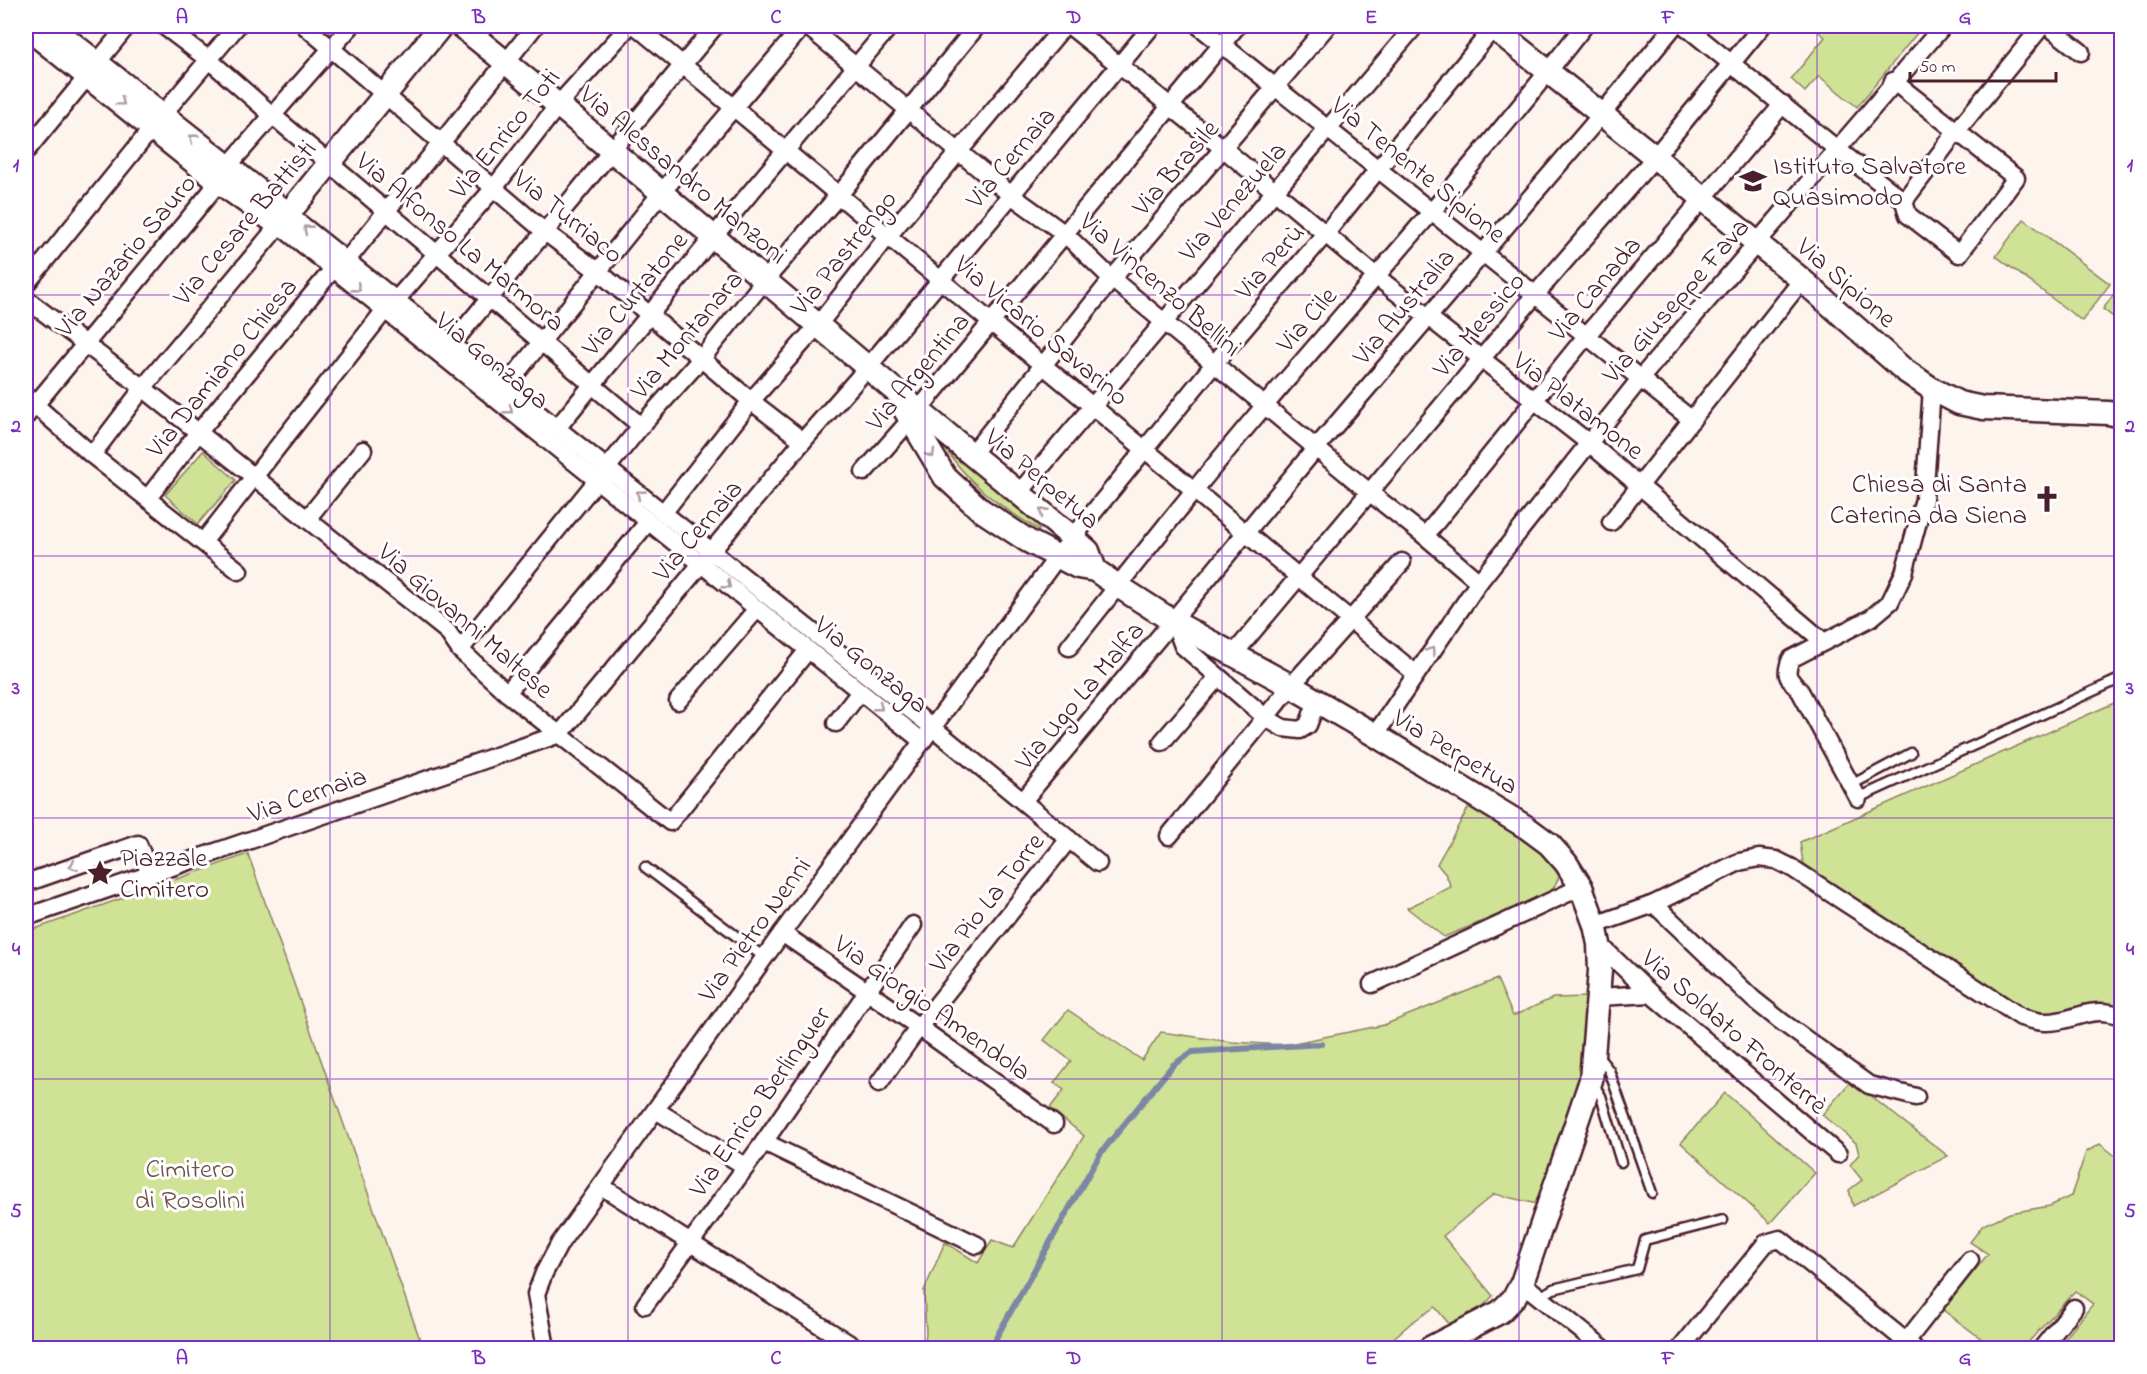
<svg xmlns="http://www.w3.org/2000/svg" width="2147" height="1374" font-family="'Indie Flower',sans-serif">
<rect width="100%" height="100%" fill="#fef4ee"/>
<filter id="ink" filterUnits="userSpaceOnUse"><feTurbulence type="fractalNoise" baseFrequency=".0167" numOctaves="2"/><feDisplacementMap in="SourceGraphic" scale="12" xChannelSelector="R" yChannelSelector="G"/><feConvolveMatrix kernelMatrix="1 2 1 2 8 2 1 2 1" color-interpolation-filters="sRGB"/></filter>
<g filter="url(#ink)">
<g fill="#cfe296" stroke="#8c8060" stroke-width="1.5">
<path d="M1811,26H1923L1857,107L1819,76L1805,92L1791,79L1825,37Z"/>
<path d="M2024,219L2110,284L2082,321L1996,256Z"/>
<path d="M2121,284V323L2103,309Z"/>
<path d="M940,440L1042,526L1039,530C996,504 966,483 940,440Z"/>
<path d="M203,451L236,480L198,524L165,495Z"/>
<path d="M2121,700V1010L2048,1016L2028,1011L1978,981L1803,863L1800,842Z"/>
<path d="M1470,805L1538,847L1560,875L1551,893L1444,937L1407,908L1451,887L1446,875L1437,864Z"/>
<path d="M248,854L423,1348H26V932Z"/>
<path d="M1497,979L1513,1016L1553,998L1589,997L1578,1091L1537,1204L1494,1194L1443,1236L1493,1296L1477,1312L1450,1325L1435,1307L1411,1323L1382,1348H924L926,1333L924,1291L945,1242L978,1263L992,1240L1013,1248L1084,1136L1050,1108L1064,1090L1054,1083L1071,1061L1044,1040L1068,1010L1142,1060L1161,1032L1232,1042L1284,1045L1384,1025Z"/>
<path d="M1851,1081L1948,1156L1853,1206L1849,1190L1862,1180L1850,1165L1859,1154L1856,1143L1822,1115Z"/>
<path d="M1725,1093L1815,1173L1770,1223L1681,1143Z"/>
<path d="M2100,1144L2121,1160V1348H2075L2064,1340L2093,1304L2075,1291L2023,1348H1994L1943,1310L1988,1254L1970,1242L1983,1225L2010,1213L2050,1206L2071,1196L2086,1152Z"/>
</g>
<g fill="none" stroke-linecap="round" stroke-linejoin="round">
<path stroke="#7c86a5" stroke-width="6" d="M993,1348L997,1336L1100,1154L1173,1065L1192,1052L1321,1044"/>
<defs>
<g id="lane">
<path d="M1851,785L1911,753"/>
<path d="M1858,798L2122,678"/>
<path d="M645,867L765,958"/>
<path d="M1597,1055L1609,1070L1652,1193"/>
<path d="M1593,1083L1601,1096L1621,1162"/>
<path d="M1540,1297L1553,1289L1637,1269L1645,1240L1723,1220"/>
</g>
<g id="street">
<path d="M164,26L209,60L272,115L641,426"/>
<path d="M305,26L545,232L599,272L751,401L803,441"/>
<path d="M636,26L992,323L1416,674"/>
<path d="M807,26L1011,195L1065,234L1112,279L1369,492L1425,536L1479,582"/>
<path d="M1070,26L1224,149L1377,277L1589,443L1824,642L1871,618L1890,602L1904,573L1924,499L1932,389"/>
<path d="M1199,26L1692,420"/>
<path d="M1685,26L1838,150L1904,201L1908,215L1959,254L2016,178L1893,81"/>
<path d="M2048,26L2081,52"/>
<path d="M97,63L127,26"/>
<path d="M163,114L237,26"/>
<path d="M26,151L87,77"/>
<path d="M228,166L351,26"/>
<path d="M1904,201L1956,132L2042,26"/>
<path d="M288,214L932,727L1098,863"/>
<path d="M347,260L535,26"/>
<path d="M26,284L153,127"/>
<path d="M26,299L143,388L447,631L460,650L507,693L670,822L808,650"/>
<path d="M396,300L494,188L558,105L629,26"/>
<path d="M446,351L715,26"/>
<path d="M505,387L662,192L803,26"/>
<path d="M26,397L92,455L239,571"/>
<path d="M26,416L219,182"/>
<path d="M557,428L714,236L890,26"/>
<path d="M972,454L1112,279L1327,26"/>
<path d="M92,455L143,388L279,225L922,741"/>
<path d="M864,472L911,419L1237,26"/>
<path d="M1019,493L1415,26"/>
<path d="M148,498L198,433L333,269"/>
<path d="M663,513L751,401L818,325L888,236L1064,26"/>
<path d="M307,519L363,450"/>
<path d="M1611,522L1802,280"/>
<path d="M1425,536L1587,335L1783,104"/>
<path d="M203,542L385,310"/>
<path d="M1174,622L1183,646L1266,718L1283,728L1300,730L1308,725L1317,701"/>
<path d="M1824,642L1791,659C1784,676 1788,678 1800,691L1858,798"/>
<path d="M1069,647C1134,566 1198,483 1266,404C1373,279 1483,156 1584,26"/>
<path d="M460,650L641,426L702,358L765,280L839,195L977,26"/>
<path d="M1233,655L1535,295L1655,157L1762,26"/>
<path d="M507,693L648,522"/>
<path d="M678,701L757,609"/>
<path d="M836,723L860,692"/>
<path d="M1375,735L1479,582L1589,443L1640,379L1943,26"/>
<path d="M1162,742L1218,677"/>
<path d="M1023,801L1316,448L1602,114L1674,26"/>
<path d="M1169,836L1291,686L1402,562"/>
<path d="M26,883L138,844L150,874"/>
<path d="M1654,904L1753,999L1782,1022L1869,1085L1916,1097"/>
<path d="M26,917L560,734L803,441L868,367L1152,26"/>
<path d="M1595,925L1654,904L1739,862L1759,858L1776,860L1792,868L2021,1017C2029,1019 2037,1022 2045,1022C2075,1023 2086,1004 2122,1016"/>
<path d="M782,933L919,1027L1054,1124"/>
<path d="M1599,944L1651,994L1838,1154"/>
<path d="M1372,984L1581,887"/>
<path d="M1598,997L1651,994"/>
<path d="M879,1083L919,1027L1069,839"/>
<path d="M656,1110L746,1167"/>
<path d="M764,1142L977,1245"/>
<path d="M601,1186L856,1348"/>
<path d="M1522,1283L1603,1348"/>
<path d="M645,1305L764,1142L913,925"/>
<path d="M546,1348L536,1294L544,1273L560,1243L782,933L1058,556L1214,364L1326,233L1495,26"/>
<path d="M1681,1348L1766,1243L1780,1239L1914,1348"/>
<path d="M1901,1348L1970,1260"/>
<path d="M2042,1348L2074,1308"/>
</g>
<g id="secondary">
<path d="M50,26L288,214"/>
<path d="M461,26L558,105L919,411L1072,537L1088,551L1095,570L1118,586L1174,622L1291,686L1375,735L1526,827L1549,844L1566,863L1581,887L1595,925L1599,944L1600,971L1591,1080L1522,1283L1514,1298L1500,1312L1430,1348"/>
<path d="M1491,26L1655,157L1703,199L1802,280L1904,370L1932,389L1959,403L1983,408L2109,413L2122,416"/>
<path d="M26,27L219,182L279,225L441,26"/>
<path d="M902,405L945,477L981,510L1028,541L1078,567L1095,570"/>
</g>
</defs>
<use href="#lane" stroke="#4a1f2b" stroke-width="13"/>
<use href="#street" stroke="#4a1f2b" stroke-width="21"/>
<use href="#secondary" stroke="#4a1f2b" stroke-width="27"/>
<use href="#lane" stroke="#fff" stroke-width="8"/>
<use href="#street" stroke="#fff" stroke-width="16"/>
<use href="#secondary" stroke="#fff" stroke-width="22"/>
</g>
<defs><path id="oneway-chevron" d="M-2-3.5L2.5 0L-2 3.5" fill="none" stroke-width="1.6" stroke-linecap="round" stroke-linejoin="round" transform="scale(1.5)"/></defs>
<g stroke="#ae9aa0">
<use href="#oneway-chevron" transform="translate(121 102) rotate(37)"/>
<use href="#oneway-chevron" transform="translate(193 138) rotate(-141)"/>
<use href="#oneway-chevron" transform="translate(307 229) rotate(-141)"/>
<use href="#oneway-chevron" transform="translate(357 288) rotate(39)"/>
<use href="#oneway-chevron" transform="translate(509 410) rotate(39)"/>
<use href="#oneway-chevron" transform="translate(931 454) rotate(60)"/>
<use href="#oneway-chevron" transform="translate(640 494) rotate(-141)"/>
<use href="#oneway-chevron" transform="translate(1043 512) rotate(-141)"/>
<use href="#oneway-chevron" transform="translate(727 585) rotate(39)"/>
<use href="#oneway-chevron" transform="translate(1431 651) rotate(-55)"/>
<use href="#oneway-chevron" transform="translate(879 707) rotate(39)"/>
<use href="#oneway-chevron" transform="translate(73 866) rotate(161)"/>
</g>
</g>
<path fill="none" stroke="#7b2cbf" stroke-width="1.5" stroke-opacity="0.55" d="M330,26V1348M628,26V1348M925,26V1348M1222,26V1348M1519,26V1348M1817,26V1348M26,295H2122M26,556H2122M26,818H2122M26,1079H2122"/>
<defs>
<symbol id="school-bare" viewBox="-9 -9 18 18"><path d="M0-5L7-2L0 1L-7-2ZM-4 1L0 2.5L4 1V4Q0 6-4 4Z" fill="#4a1f2b" stroke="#fff" stroke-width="2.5" paint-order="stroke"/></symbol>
<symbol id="church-bare" viewBox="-9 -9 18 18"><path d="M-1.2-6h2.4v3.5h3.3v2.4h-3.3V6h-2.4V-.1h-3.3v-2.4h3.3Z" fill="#4a1f2b" stroke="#fff" stroke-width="2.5" paint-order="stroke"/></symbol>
<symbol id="sight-bare" viewBox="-9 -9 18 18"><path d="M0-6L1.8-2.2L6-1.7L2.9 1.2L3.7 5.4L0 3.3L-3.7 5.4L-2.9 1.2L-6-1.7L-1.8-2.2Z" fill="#4a1f2b" stroke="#fff" stroke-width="2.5" paint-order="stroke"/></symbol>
</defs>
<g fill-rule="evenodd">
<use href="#school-bare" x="1734" y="162" width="38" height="38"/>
<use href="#church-bare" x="2028" y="480" width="38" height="38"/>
<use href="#sight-bare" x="81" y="854" width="38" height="38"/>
</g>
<g text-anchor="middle" stroke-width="6" stroke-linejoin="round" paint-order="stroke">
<g font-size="27" fill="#4a1f2b" stroke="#fff">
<text transform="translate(504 133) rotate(-51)" y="9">Via Enrico Toti</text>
<text transform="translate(1010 157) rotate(-50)" y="9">Via Cernaia</text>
<text transform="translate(1175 167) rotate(-49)" y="9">Via Brasile</text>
<text transform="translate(1419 169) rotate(39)" y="9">Via Tenente Sipione</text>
<text transform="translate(684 174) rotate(40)" y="9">Via Alessandro Manzoni</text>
<text transform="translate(1232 201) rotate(-49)" y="9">Via Venezuela</text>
<text transform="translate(569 216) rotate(39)" y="9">Via Turriaco</text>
<text transform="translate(244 222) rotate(-50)" y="9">Via Cesare Battisti</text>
<text transform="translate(461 241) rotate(40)" y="9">Via Alfonso La Marmora</text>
<text transform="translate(843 252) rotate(-51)" y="9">Via Pastrengo</text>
<text transform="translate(125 255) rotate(-50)" y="9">Via Nazario Sauro</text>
<text transform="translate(1269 261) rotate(-49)" y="9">Via Perù</text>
<text transform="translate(1847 282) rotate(41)" y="9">Via Sipione</text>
<text transform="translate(1161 284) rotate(41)" y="9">Via Vincenzo Bellini</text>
<text transform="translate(1594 288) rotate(-50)" y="9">Via Canada</text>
<text transform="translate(634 293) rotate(-51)" y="9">Via Curtatone</text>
<text transform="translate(1675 300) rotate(-49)" y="9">Via Giuseppe Fava</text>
<text transform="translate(1403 306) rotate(-50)" y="9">Via Australia</text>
<text transform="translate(1306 319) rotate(-49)" y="9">Via Cile</text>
<text transform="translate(1478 324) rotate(-50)" y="9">Via Messico</text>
<text transform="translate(1042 330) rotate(40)" y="9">Via Vicario Savarino</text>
<text transform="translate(686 334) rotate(-50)" y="9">Via Montanara</text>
<text transform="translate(493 360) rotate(39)" y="9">Via Gonzaga</text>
<text transform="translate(221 367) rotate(-51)" y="9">Via Damiano Chiesa</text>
<text transform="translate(917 371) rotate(-50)" y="9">Via Argentina</text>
<text transform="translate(1579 405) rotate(38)" y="9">Via Platamone</text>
<text transform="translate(1043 478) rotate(40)" y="9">Via Perpetua</text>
<text transform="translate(697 530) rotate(-50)" y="9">Via Cernaia</text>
<text transform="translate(466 620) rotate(41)" y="9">Via Giovanni Maltese</text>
<text transform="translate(872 664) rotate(39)" y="9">Via Gonzaga</text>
<text transform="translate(1079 695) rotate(-50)" y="9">Via Ugo La Malfa</text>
<text transform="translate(1456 751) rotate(31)" y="9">Via Perpetua</text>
<text transform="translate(307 794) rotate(-19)" y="9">Via Cernaia</text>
<text transform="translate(986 902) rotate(-52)" y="9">Via Pio La Torre</text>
<text transform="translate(754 929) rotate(-54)" y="9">Via Pietro Nenni</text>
<text transform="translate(933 1007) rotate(35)" y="9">Via Giorgio Amendola</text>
<text transform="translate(1735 1031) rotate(41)" y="9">Via Soldato Fronterrè</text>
<text transform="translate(759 1101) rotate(-55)" y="9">Via Enrico Berlinguer</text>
</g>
<g font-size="27" fill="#4a1f2b" stroke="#fff" text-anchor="start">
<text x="1773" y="174">Istituto Salvatore<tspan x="1773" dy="31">Quasimodo</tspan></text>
<text x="2027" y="492" text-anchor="end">Chiesa di Santa<tspan x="2027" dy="31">Caterina da Siena</tspan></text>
<text x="120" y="866">Piazzale<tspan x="120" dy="31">Cimitero</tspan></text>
</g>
<g font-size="27" fill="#6b5046" stroke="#fff">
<text x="190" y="1177">Cimitero<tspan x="190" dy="31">di Rosolini</tspan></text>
</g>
</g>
<rect width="2147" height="1374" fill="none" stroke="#fff" stroke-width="66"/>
<path d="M1910 72v9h146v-9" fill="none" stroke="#4a1f2b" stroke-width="3"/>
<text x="1919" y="72" font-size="18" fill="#4a1f2b" stroke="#ffffff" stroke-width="4.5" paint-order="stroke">50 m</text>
<rect x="33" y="33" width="2081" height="1308" fill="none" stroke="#7b2cbf" stroke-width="2"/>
<g font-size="20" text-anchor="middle" font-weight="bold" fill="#7b2cbf">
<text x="182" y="23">A</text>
<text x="479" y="23">B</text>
<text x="776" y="23">C</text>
<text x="1074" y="23">D</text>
<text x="1371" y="23">E</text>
<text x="1668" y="23">F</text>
<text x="1965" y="23">G</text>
<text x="16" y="171">1</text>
<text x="2130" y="171">1</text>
<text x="16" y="432">2</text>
<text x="2130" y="432">2</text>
<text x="16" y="694">3</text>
<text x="2130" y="694">3</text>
<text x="16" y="955">4</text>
<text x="2130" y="955">4</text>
<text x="16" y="1217">5</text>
<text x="2130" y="1217">5</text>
<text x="182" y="1364">A</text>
<text x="479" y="1364">B</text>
<text x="776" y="1364">C</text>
<text x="1074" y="1364">D</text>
<text x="1371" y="1364">E</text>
<text x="1668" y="1364">F</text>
<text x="1965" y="1364">G</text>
</g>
</svg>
